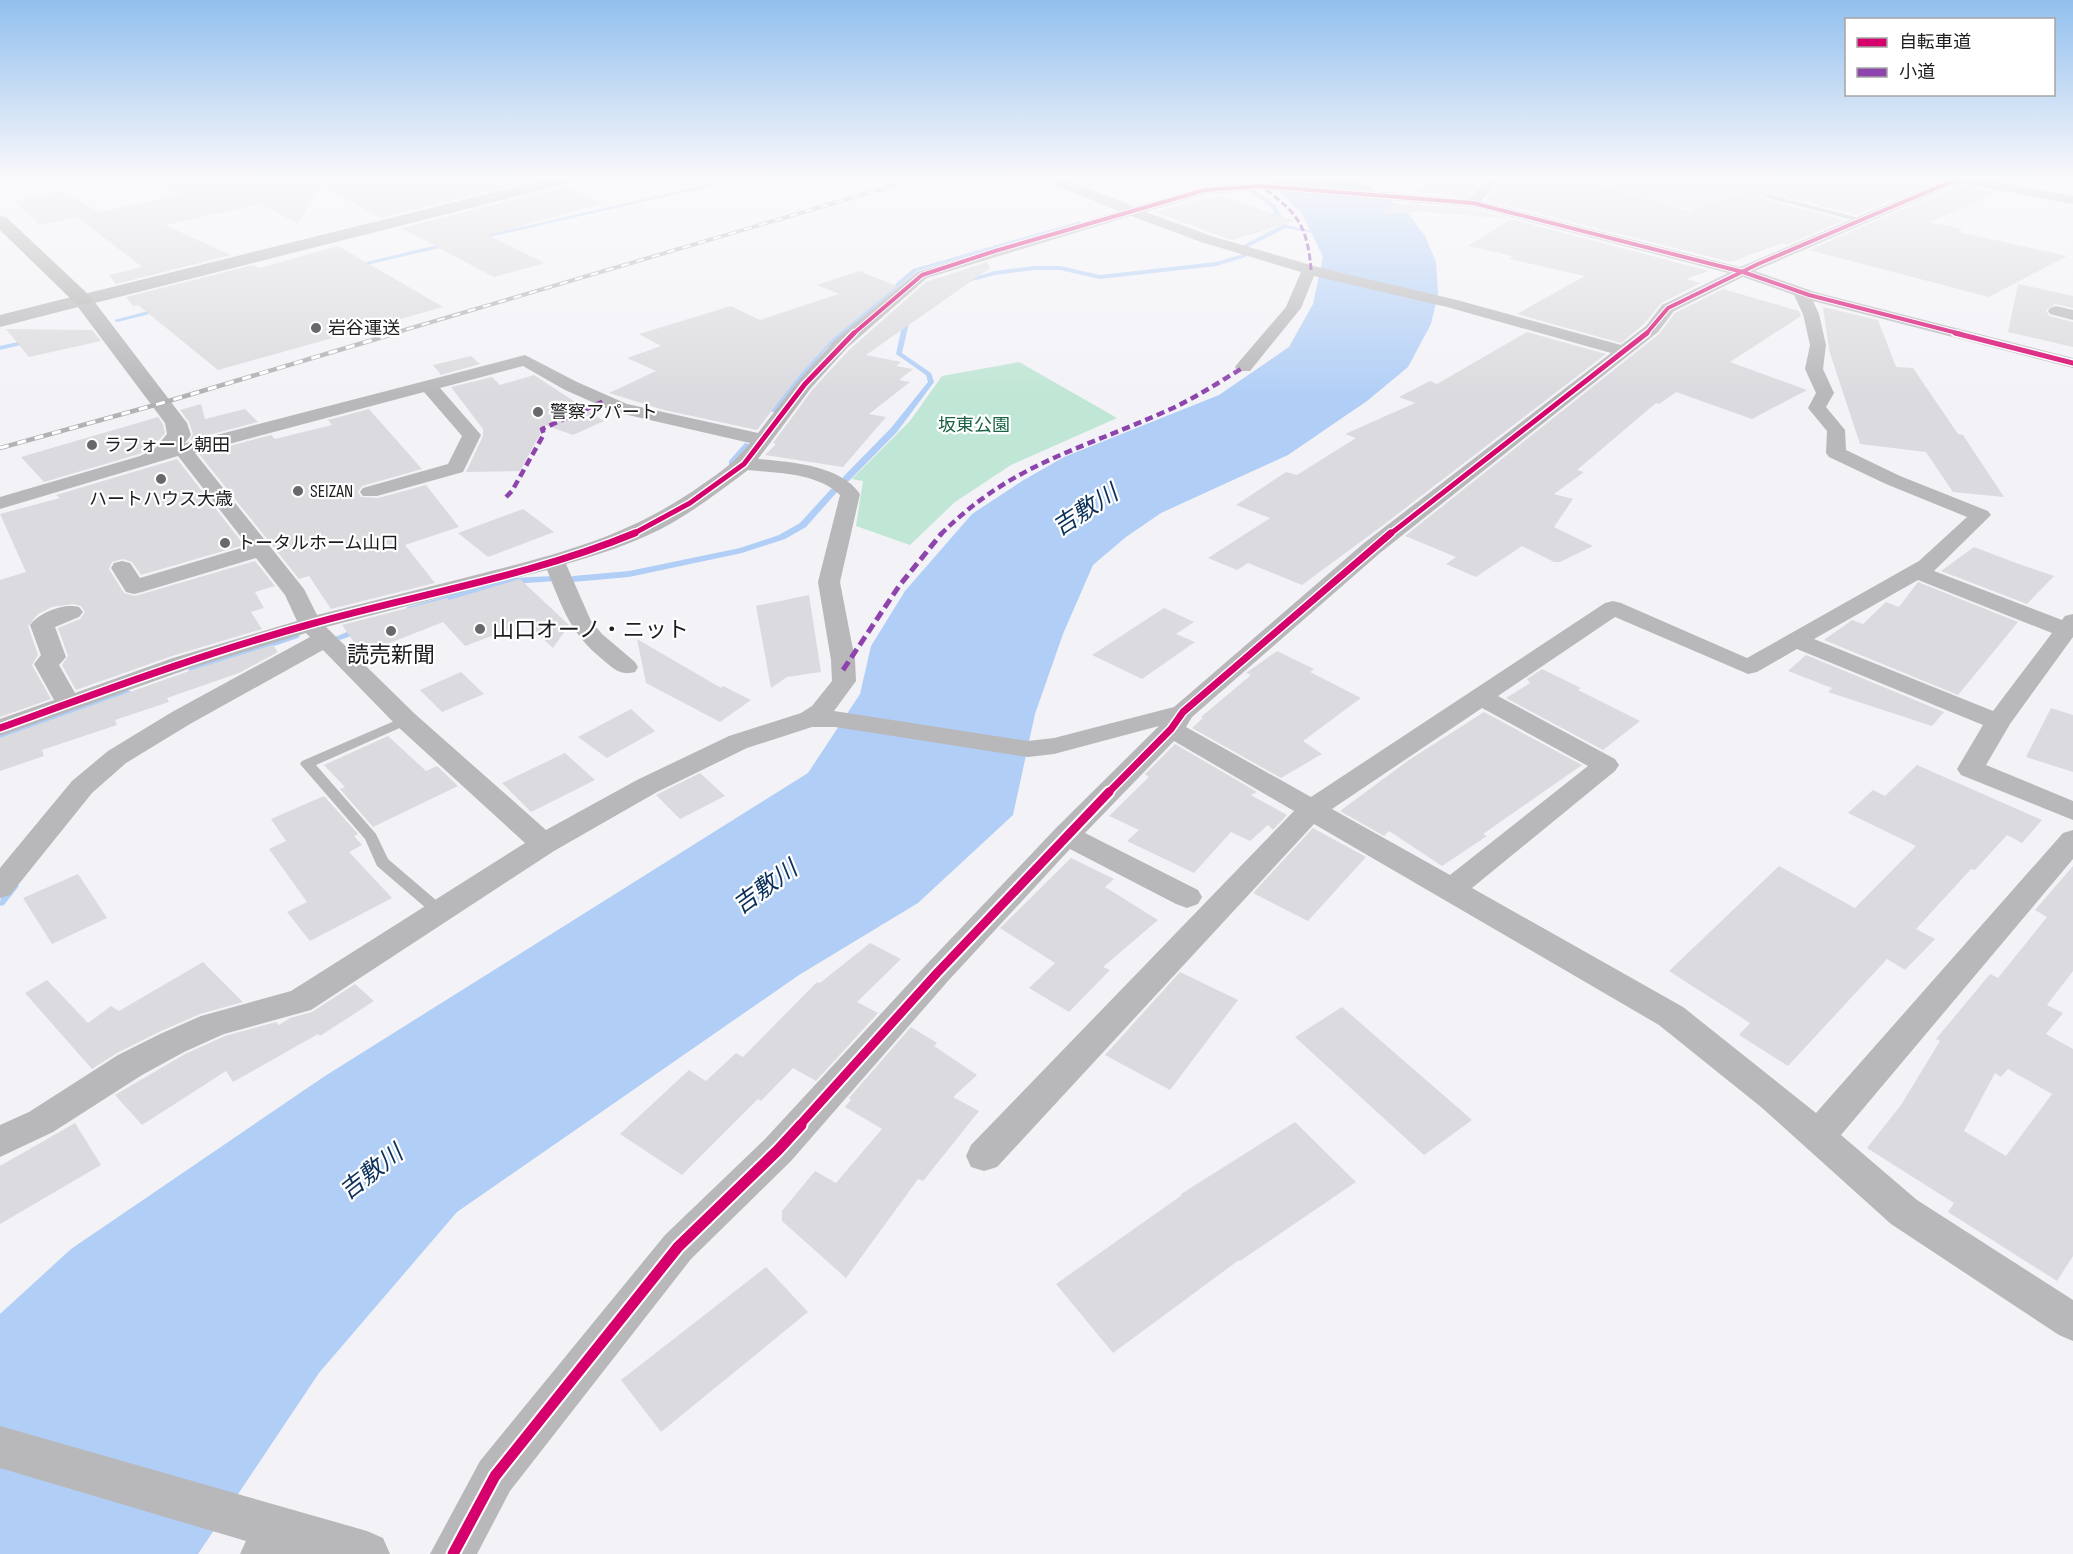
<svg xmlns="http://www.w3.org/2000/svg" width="2073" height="1554" font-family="'Sofia Sans Condensed','Noto Sans JP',sans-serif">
<rect width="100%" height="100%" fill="#f3f2f7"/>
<path fill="#e1e0ea" d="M1527,177H1836L1726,217L1644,198L1602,183L1569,191Z"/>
<path fill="#c0e6d5" d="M1019,362L1117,418L1011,465L955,502L910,545L856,526L863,481L852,479L910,421L942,376Z"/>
<path fill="#b1cff6" d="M1263,177H1354L1406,211L1425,236L1436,262L1438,294L1431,324L1408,367L1367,401L1288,455L1161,513L1126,537L1093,565L1063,634L1035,714L1013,815L918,903L799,975L457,1212L319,1373L198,1554H0V1314L71,1249L325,1076L808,773L860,694L871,646L905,591L972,514L1022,481L1064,457L1219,395L1289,347L1313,304L1323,257L1302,213Z"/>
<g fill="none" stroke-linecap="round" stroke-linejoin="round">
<g fill="#b1cff6" fill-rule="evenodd">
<path d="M741,177H750L476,240L473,238Z"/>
<path d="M1051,177H1058L1131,205L1126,206Z"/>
<path d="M1234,177H1239L1244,182L1239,183Z"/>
<path d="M1249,186L1275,205L1287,225L1313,231V233L1286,228L1248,247H1244V245L1282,225L1271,207L1247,189Z"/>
<path d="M1080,221L1082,224L917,271L826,349L777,413L770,411L822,347L913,269Z"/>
<path d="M450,242L452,243V245L353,268L350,266Z"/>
<path d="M1244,254L1246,255V257L1216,266L1100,279L1060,270H1034L995,275L964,283L961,281L995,271L1034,266H1060L1100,275L1216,262Z"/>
<path d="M160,308L162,309V311L117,322L114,320Z"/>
<path d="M912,315L915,317L909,323L902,353L931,373L934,382L897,432L849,481H843V477L891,428L928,382L926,375L896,354L903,322Z"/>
<path d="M31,339L34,341L33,342L0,350V346Z"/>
<path d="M745,443L752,445L735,465H729V461Z"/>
<path d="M831,489H837L838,491L806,527L785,539L742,553L629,577L573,582L569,579L573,576L629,571L740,548L779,535L800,523Z"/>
<path d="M553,576L557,579L556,581L511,584L410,612L406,609L407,607L511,578Z"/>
<path d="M359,627L362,628L364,630L362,632L340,640L335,637Z"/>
<path d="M295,633L298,634L300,636L298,638L193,673L188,670L190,668Z"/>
<path d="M127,690L130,691L132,693L130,695L0,740V734Z"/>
<path d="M13,882L17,883L19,886L4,905L0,906C0,896 2,885 13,882Z"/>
</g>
</g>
<g fill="#dbdbdf" fill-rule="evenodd">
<path d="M151,177H461L472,182L497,177L542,178L381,218L320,185L298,224L260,204L165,225L231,255L116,284L109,275L142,267L77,217L40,225L14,201L62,191L99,212L180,195Z"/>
<path d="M1437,177H1486L1468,197L1413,192Z"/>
<path d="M1505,177H1574L1689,211L1788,177H1945L1856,215L1766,192L1763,196L1764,199L1844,220L1787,245L1782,243L1731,262L1485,200Z"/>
<path d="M1982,177H2034L2019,184Z"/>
<path d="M1959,185L1998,193L1929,222L1963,229L1959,232L2067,256L1989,297L1809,250Z"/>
<path d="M564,187L603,203L488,235L545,263L494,277L401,228Z"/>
<path d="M1218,195L1295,221L1232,240L1155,212Z"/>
<path d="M1396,203L1473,209L1709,271L1686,279L1701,283L1661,303L1644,324L1621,343L1517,314L1585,276L1509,259L1513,256L1468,246L1511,219L1428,212L1379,214Z"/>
<path d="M338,246L443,307L218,370L138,305L133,306L126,297L253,265L259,268Z"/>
<path d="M987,262L990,268L866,355L901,362L896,366L913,369L899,380L910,382L869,414L886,417L843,467L765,455L776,444L773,443L813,389L849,350L926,282Z"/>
<path d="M859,271L897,286L833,338L797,378L757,430L664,410L609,393L656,371L627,358L661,346L639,334L731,306L760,320L839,294L817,285Z"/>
<path d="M2018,284L2073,296V308L2055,304L2046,310L2049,316L2073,322V347L2008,332Z"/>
<path d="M1723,289L1799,311L1801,316L1730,362L1807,390L1752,419L1676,392L1659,404L1656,403L1577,470L1584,472L1554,494L1573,499L1554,527L1593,546L1560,562H1554L1522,546L1476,577L1446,564L1456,557L1405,536L1659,334L1675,313Z"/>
<path d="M1823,307L1878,320L1896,367L1913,368L1958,434L1963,435L2004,497L1953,492L1926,452L1860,444L1829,350Z"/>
<path d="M6,329L92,330L101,341L29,357Z"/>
<path d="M1527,332L1606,354L1382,526L1302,585L1248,563L1237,570L1208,558L1270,518L1236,505L1286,472L1297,475L1356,438L1345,434L1415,403L1399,397L1430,381L1437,384Z"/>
<path d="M471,356L480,364L441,375L433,365Z"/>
<path d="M534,375L604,421L573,435L545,425L520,471L466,472L483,436V429L451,387L492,377L500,385Z"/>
<path d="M201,404L205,419L245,409L258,422L190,440L193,434L189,422L180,410Z"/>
<path d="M369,409L422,469L362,486L358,492L361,497L378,498L426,485L459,527L405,545L435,583L331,609L309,576L299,579L199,454L271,435L275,439L332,425L328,420Z"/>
<path d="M158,417L163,424L165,433L153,447L139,454L44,482L21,457Z"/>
<path d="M177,459L244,545L141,575L132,562L123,559L112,562L109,569L124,593L135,596L255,561L275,586L255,592L264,608L251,612L262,629L172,656L76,690L62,665L68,656L58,628L80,619L85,612L81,606L73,604L52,607L38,614L28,626L38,655L32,665L51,699L0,717V580L26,572L0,514L60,498L56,495Z"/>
<path d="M523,509L554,532L488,557L458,533Z"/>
<path d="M1974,547L2016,563L2054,576L2027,604L1941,571Z"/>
<path d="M520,579L569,625L553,648L526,623L465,646L443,622L362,654L342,625L447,598L449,600Z"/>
<path d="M1918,582L2018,622L1958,695L1824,640L1852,620L1863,624L1886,602L1899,607Z"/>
<path d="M809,595L821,672L787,677L771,688L756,606Z"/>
<path d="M1164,608L1194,622L1176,634L1195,642L1142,679L1092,655Z"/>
<path d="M637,639L721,688L723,686L751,700L720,722L646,683Z"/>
<path d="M273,645L278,652L239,673L167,698L169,702L115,720L117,725L42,750L44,756L0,771V738L192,670Z"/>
<path d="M1277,651L1314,669L1310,672L1361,698L1303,741L1322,754L1281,778L1192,728L1203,718L1201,717L1251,675L1246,673Z"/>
<path d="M1806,655L1944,712L1932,726L1828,692L1832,688L1788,671Z"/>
<path d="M1542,669L1581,688L1578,690L1640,721L1603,750L1506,698L1530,683L1527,679Z"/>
<path d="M461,672L484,694L442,712L420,690Z"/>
<path d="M2051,708L2073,715V772L2026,757Z"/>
<path d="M631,709L655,731L607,758L578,737Z"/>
<path d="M1484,712L1582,765L1483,834L1487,836L1442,866L1389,831L1384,836L1340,811L1409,760Z"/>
<path d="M388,736L426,771L437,766L458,786L373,827L340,789L345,787L324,765Z"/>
<path d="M1175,744L1257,792L1251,795L1287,815L1273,830L1268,825L1250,841L1231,832L1194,873L1127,841L1139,830L1109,816L1149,777L1145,774Z"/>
<path d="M565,753L595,780L531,812L502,783Z"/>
<path d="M1917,765L2042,820L2022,843L2007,835L1975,870L1971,869L1916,929L1935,939L1905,970L1887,959L1788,1066L1739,1035L1750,1023L1669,971L1779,866L1855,908L1916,846L1848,813L1873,790L1885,796Z"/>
<path d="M700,773L725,796L680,819L656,795Z"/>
<path d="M324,796L358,834L354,836L362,845L349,852L392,898L310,941L287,912L307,902L269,849L286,841L271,819Z"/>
<path d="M1313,828L1366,857L1308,921L1253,893Z"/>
<path d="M1071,858L1114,879L1105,887L1158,920L1103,967L1110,970L1069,1012L1029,988L1055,963L1000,928Z"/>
<path d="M2073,866V971L2047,1005L2063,1013L2046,1034L2073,1049V1256L2057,1281L1948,1212L1954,1203L1867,1148L1901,1105L1940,1041L1936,1039L1990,974L1998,978L2047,917L2035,910ZM2008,1069L2052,1094L2006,1156L1964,1131L1995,1073L2001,1077Z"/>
<path d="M78,874L107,918L52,944L23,898Z"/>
<path d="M870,943L901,959L857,1002L878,1013L816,1081L793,1068L761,1101L758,1099L682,1175L620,1134L689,1070L706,1081L736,1053L743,1057L817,982L820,983Z"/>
<path d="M203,962L243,1002L200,1014L159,1032L117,1053L92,1069L25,993L47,980L88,1023L111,1006L119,1011Z"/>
<path d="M1180,972L1238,1000L1170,1090L1105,1055Z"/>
<path d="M355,984L374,1001L320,1036L318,1034L233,1082L226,1071L142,1125L115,1095L185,1054L225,1036L276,1022L279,1025L290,1018L312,1012Z"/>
<path d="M1342,1007L1472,1120L1424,1155L1295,1037Z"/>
<path d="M911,1027L937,1043L934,1046L977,1075L953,1097L979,1111L923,1181L918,1179L846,1278L782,1221V1211L815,1171L836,1183L882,1129L845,1107L851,1100L849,1098Z"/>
<path d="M1295,1122L1356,1182L1240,1261L1239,1260L1113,1353L1056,1284L1182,1195L1181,1194Z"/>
<path d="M75,1123L101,1165L0,1224V1166Z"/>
<path d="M766,1267L808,1312L661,1432L621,1380Z"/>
</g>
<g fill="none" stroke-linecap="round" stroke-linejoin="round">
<g fill="#b8b7b9" fill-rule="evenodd">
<path d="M1767,194L1863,219L1864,220L1861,222L1765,197Z"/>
<path d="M406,716L412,720L411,723L316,765L376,834L388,859L444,907L447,911L444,915H434L377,866L365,839L300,764L302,761Z"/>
</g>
<g fill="#b8b7b9" fill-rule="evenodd">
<path d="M1035,177H1053L1133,207L1205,186L1261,182L1469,199L1489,177H1503L1481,201L1740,267L1951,177H1969L2073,196V204L1959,183L1755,271L1815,292L2073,358V368L1813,301L1819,314L1826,345L1823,369L1834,393L1826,407L1845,430L1846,450L1900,476L1988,511L1991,515L1934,571L2062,620L2065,616L2073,614V637L2010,724L1986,765L2073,801V820L1961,775L1957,769L1983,725L1797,649L1757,672L1748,674L1615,617L1498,696L1615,759L1619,765L1615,771L1472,888L1683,1007L1816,1113L2063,833L2073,830V859L1841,1135L1917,1200L2073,1300V1341L2059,1335L1891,1224L1761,1107L1659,1025L1314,824L997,1167L984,1171L971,1167L966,1156L971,1145L1294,811L1174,741L1085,833L1198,890L1202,897L1198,904L1187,908L1176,904L1070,849L948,981L791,1161L691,1259L510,1491L477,1554H430L480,1461L665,1235L765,1139L926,965L1056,828L1159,726L1054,754L1028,757L835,727H812L747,748L657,792L554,851L311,1010L224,1034L184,1052L142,1075L53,1132L0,1157V1125L29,1112L118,1055L160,1034L201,1016L291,991L525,843L397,726L323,650L190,724L126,763L92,793L10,895L0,898V868L72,781L108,751L172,712L310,637L306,633L191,668L0,736V719L54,700L34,664L41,655L30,625C40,612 64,603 79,607L83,612L79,617L55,627L66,657L59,665L75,693L173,658L297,621L285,595L256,558L142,592L134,594L126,592L111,568L114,563L122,561L130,563L140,578L248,546L178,456L0,509V497L140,456L157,448L182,444L525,355L577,382L627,404L758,433L799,380L835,340L917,272L1119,211ZM1261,190L1473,207L1728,273L1662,305L1646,326L1621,345L1457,300L1321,268L1211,236L1146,212L1206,194ZM1131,216L1201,242L1301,272L1286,307L1238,363L1235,367L1238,371H1250L1301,308L1314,276L1447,307L1611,353L1364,543L1174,707L1054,738L1028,741L834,711L856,681L855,660L840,582L860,494C840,465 790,462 758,459L811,388L847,348L927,278ZM1743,277L1794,295L1803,314L1810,345L1805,369L1816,393L1808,408L1827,431L1826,453L1829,457L1886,484L1967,517L1919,561L1747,658L1621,603L1613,601L1605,603L1311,797L1186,727L1192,717L1380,553L1658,332L1674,311ZM523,366L565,390L615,412L750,443C736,461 721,472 703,484C629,537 558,554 472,576C420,589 369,602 317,615L304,589L195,453L424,392L462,436L448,464L363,488L360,492L363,496H377L463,472L481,435L440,388ZM748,470C777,473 818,473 840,495L818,582L831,660L832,681L812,706L801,713L729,736L637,780L546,830L415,714L326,627L547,570C562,607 570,633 602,659C614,669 620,676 635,672L638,667L635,662L602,634L591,621L566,564C593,556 620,548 646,536C683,520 716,494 748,470ZM1918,580L2052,633L1993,711L1814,639ZM1482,708L1588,766L1450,875L1332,809Z"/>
<path d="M2056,306L2073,310V320L2050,314L2048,311L2050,308Z"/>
<path d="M0,1426L367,1531L383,1538L390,1554H240L246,1541L0,1468Z"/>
</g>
<path fill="#b8b7b9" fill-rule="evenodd" d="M83,294L90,296L187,423L191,435C181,448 173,461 156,457L152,452L167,434L165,423L78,307L0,327V315Z"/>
<path fill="#b8b6b8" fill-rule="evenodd" d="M555,177H583L581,180L83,306L76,304L73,300L76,296Z"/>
<path fill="#b2b1b1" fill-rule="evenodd" d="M0,216L6,217L90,296L93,300L90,304H76L0,230Z"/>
<defs>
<path id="rail-far1" d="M391,334L922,177"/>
<path id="rail" d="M0,448L162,403L396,333"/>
</defs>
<use href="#rail-far1" stroke="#b2b1b4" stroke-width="4"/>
<use href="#rail" stroke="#b2b1b4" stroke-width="4.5"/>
<use href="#rail-far1" stroke="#fff" stroke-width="2" stroke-dasharray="8" stroke-linecap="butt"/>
<use href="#rail" stroke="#fff" stroke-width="3" stroke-dasharray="9" stroke-linecap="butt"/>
<path stroke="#8e44ad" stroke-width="3" stroke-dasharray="7 3" stroke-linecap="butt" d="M1250,177C1290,209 1307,215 1311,270"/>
<g stroke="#8e44ad" stroke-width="4.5" stroke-dasharray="8 4.5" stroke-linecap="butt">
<path d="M506,497L512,491L544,434L542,429L604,401"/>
<path d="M940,535C1011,464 1077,451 1164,412C1192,400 1218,383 1244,367"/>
</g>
<path stroke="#8e44ad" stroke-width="5" stroke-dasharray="10 5" stroke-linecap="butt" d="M843,670L899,586L942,533"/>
<defs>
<g id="cycleway-far4">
<path d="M853,334L922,275L995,251L1205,190L1261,186L1473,203L1743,272L1809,295L1961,334"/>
<path d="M1646,334L1668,308L1758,264L1962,177"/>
</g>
<g id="cycleway-far3">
<path d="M1955,333L2073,363"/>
<path d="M631,535L690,503L744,464L805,384L854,333"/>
<path d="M1389,535L1647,333"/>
</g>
<g id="cycleway-far2">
<path d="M0,728C103,691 205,653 311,624C418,594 531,576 635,533"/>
<path d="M1107,794L1171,729L1183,712L1391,533"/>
</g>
<path id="cycleway-far1" d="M799,1126L937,973L1109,792"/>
<path id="cycleway" d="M453,1554L495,1476L678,1247L778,1150L801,1125"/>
</defs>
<use href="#cycleway-far4" stroke="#fff" stroke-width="6"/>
<use href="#cycleway-far3" stroke="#fff" stroke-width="8"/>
<use href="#cycleway-far2" stroke="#fff" stroke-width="10"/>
<use href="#cycleway-far1" stroke="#fff" stroke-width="13"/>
<use href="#cycleway" stroke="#fff" stroke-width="15"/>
<use href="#cycleway-far4" stroke="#d6006c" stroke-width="4"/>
<use href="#cycleway-far3" stroke="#d6006c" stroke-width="5"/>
<use href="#cycleway-far2" stroke="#d6006c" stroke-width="7"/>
<use href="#cycleway-far1" stroke="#d6006c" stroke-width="9"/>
<use href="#cycleway" stroke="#d6006c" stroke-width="11"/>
</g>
<linearGradient id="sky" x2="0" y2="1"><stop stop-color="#92bfee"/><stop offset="0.45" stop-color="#faf9fb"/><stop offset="1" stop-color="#faf9fb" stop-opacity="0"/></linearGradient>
<rect width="2073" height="395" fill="url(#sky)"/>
<g fill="#68676b" stroke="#fff" stroke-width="2">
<circle cx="316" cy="328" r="6"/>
<circle cx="538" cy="412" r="6"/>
<circle cx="92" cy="445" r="6"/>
<circle cx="161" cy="479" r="6"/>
<circle cx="298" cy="491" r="6"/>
<circle cx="225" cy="543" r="6"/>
<circle cx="480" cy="629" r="6"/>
<circle cx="391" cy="631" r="6"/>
</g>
<g text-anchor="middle" stroke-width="4.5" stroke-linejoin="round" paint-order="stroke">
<g font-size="18" fill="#1d1c1f" stroke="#fff" text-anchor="start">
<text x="328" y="334">岩谷運送</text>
<text x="550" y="418">警察アパート</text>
<text x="104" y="451">ラフォーレ朝田</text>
<text x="310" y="497">SEIZAN</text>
<text x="161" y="505" text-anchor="middle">ハートハウス大歳</text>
<text x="237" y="549">トータルホーム山口</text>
</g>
<g font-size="18" fill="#1a6245" stroke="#fff">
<text x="974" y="431">坂東公園</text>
</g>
<g font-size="22" fill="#1d1c1f" stroke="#fff" text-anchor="start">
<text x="492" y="637">山口オーノ・ニット</text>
<text x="391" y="662" text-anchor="middle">読売新聞</text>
</g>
<g font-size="24" font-style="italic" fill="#0b315a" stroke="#fff">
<text transform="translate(1085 510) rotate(-33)" y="8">吉敷川</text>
<text transform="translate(765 887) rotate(-36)" y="8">吉敷川</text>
<text transform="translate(371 1172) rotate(-38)" y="8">吉敷川</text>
</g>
</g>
<rect x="1845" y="18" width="210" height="78" fill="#ffffff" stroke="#a5a4a5" stroke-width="1.5"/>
<rect x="1857" y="38" width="30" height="9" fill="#d6006c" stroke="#a5a4a5" stroke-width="1.5"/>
<text x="1899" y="48" font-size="18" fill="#1d1c1f">自転車道</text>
<rect x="1857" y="68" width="30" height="9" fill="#8e44ad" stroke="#a5a4a5" stroke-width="1.5"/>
<text x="1899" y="78" font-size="18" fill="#1d1c1f">小道</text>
</svg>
